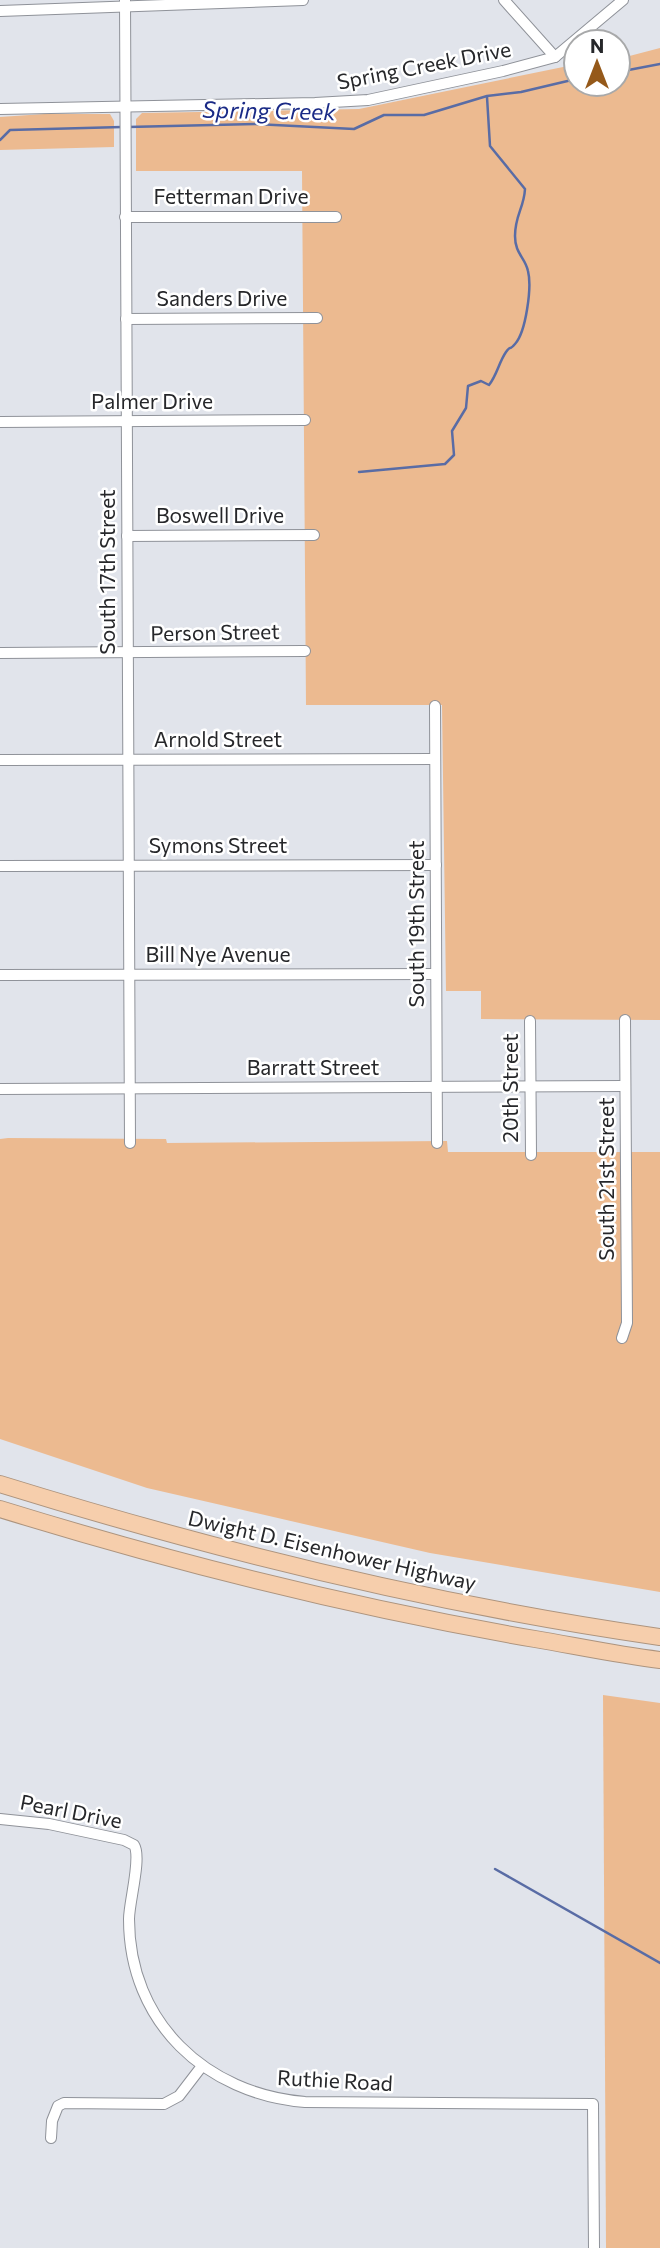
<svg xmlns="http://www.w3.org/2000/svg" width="660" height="2248" font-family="Commissioner,sans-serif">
<rect width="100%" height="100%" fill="#e1e4eb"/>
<g fill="#ecba90">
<path d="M660,48V1020L481,1019V991H446L442,705H306L302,171H136V119L142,113L359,109L568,66L576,68V84H618V59Z"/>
<path d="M44,114H110L114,121V147L0,150V117Z"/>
<path d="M8,1138L166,1139L167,1143L447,1141L448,1152H660V1592L430,1553L147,1488L0,1439V1139Z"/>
<path d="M603,1695L660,1703V2248H606Z"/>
</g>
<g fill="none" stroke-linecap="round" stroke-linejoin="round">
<g stroke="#596ca5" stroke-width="2.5">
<path d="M618,72L660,64"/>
<path d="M128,127L255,124L354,129L384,115H424L487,96L521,92L576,79"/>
<path d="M0,140L10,130L122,127"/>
<path d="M359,472L445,464L454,455L452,431L466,408L468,386L481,381L489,385C497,375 499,362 506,352C512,344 508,352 515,344C526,332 532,287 528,271C525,257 515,254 515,236C515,215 524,208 525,189L490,146L487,97"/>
<path d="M495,1869L660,1963"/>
</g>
<defs>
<g id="minor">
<path d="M125,0L130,1143"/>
<path d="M504,0L555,57"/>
<path d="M0,11L303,0"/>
<path d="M0,109L315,103L368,100L503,71L555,57L623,0"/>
<path d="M125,217H336"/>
<path d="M126,319L317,318"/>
<path d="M0,422L305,420"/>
<path d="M127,536L314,535"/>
<path d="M0,653L305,651"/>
<path d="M435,706L437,1143"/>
<path d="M0,760L435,759"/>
<path d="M0,866L436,865"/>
<path d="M0,975L436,974"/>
<path d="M530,1021L531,1155"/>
<path d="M0,1089L625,1086"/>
<path d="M622,1338L627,1323L625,1020"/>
<path d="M0,1819L49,1824L124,1840L134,1845C142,1857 129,1902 129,1919C129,2022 206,2094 305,2102L593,2104L594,2248"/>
<path d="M51,2138L52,2121L58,2106L64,2103L164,2104L179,2096L202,2066"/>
</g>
<g id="highway">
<path d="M0,1484C216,1551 436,1605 660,1637"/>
<path d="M0,1509C175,1563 354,1608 535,1639C576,1646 618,1655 660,1660"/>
</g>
</defs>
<use href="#minor" stroke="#8f9299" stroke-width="12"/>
<use href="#highway" stroke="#ad947e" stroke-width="18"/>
<use href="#minor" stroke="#fff" stroke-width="10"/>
<use href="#highway" stroke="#f6ceac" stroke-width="16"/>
</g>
<g text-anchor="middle" stroke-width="5" stroke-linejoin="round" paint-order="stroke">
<g font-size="21" fill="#26272a" stroke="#fff">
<text transform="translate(424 66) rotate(-11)" y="7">Spring Creek Drive</text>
<text x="231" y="204">Fetterman Drive</text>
<text x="222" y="306">Sanders Drive</text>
<text x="152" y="409">Palmer Drive</text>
<text x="220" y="523">Boswell Drive</text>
<text transform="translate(108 572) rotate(-90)" y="7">South 17th Street</text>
<text transform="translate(215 633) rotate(-1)" y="7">Person Street</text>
<text x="218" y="747">Arnold Street</text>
<text x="218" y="853">Symons Street</text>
<text transform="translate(417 924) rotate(-90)" y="7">South 19th Street</text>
<text x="218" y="962">Bill Nye Avenue</text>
<text x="313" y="1075">Barratt Street</text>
<text transform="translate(511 1088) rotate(-90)" y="7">20th Street</text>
<text transform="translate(607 1179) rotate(-90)" y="7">South 21st Street</text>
<text transform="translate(332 1551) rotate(13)" y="7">Dwight D. Eisenhower Highway</text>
<text transform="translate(71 1812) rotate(11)" y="7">Pearl Drive</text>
<text transform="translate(335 2081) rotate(3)" y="7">Ruthie Road</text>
</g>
<g font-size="23" font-style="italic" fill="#1a2a86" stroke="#fff">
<text transform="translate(269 111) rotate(1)" y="8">Spring Creek</text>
</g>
</g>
<g transform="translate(597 63)"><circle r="33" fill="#ffffff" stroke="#a8a9aa" stroke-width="2"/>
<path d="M0-5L12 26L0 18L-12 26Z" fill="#95591a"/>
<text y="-10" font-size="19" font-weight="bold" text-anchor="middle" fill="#26272a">N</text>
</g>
</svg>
